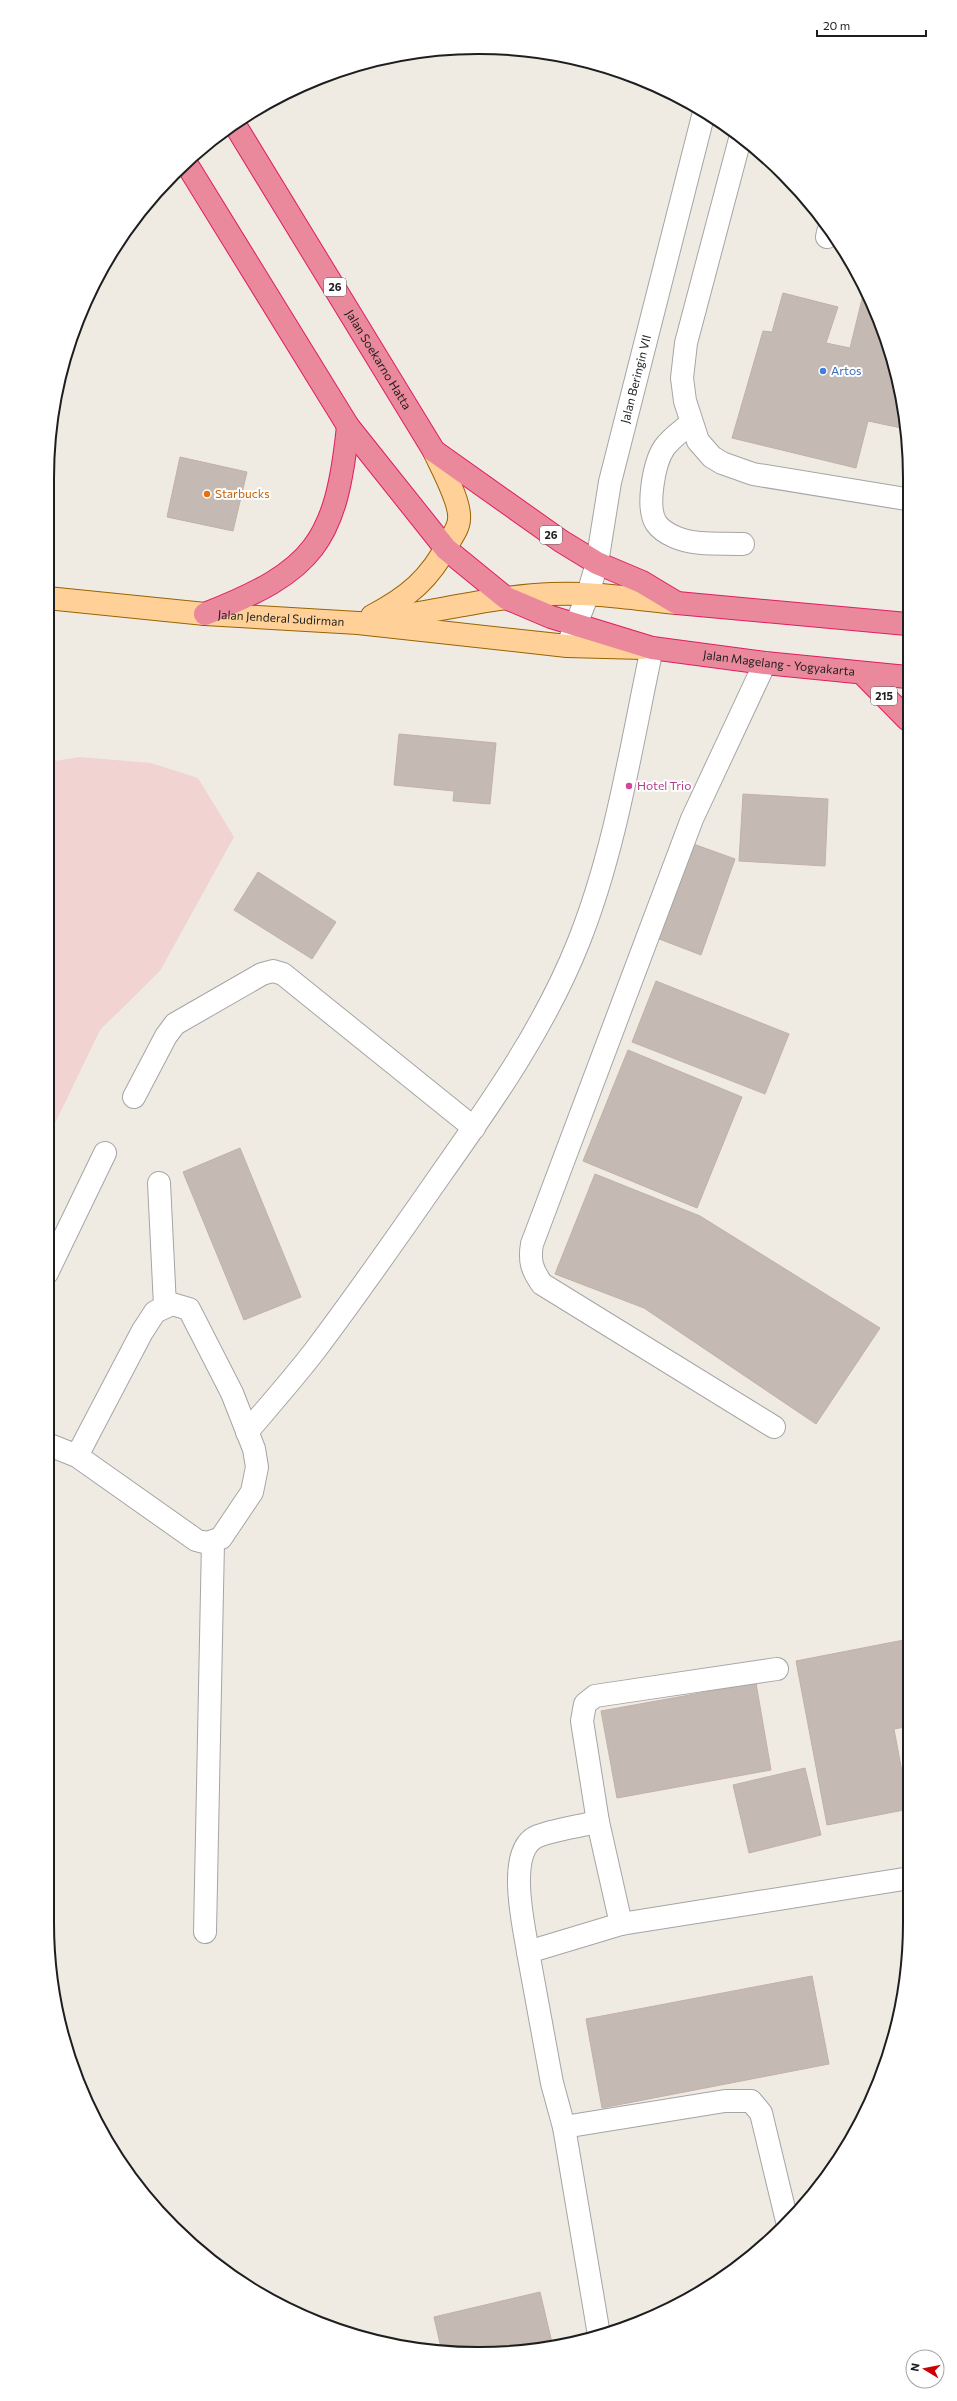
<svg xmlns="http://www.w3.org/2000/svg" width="957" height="2401" font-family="Commissioner,sans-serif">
<rect width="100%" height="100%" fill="#efebe3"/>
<path fill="#f1d3d2" d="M80,757L151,763L198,778L234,837L160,971L100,1030L47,1140V762Z"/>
<g fill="#c4bab3" stroke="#c2b1a5">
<path d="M865,287L887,340L906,429L868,421L856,468L732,438L763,331L772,332L783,293L838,307L826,343L850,348Z"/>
<path d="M180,457L247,472L233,531L167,517Z"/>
<path d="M399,734L496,743L490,804L453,801L454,791L394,785Z"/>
<path d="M743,794L828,799L825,866L739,861Z"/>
<path d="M688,842L735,859L701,955L654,937Z"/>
<path d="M258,872L336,922L312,959L234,910Z"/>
<path d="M656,981L789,1034L765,1094L632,1042Z"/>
<path d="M628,1050L742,1097L697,1208L583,1161Z"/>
<path d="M240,1148L301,1297L244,1320L183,1172Z"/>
<path d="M595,1174L700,1216L880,1328L816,1424L644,1308L555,1274Z"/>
<path d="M909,1639L910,1726L894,1729L909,1809L827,1825L796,1661Z"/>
<path d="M756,1683L771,1770L617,1798L601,1711Z"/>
<path d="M805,1768L821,1835L749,1853L733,1785Z"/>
<path d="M812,1976L829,2064L602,2108L586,2019Z"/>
<path d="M540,2292L553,2347L479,2354L442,2352L434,2317Z"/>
</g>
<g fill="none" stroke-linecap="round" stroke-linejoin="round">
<defs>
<g id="minor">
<path d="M740,139L686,343L682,378L685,401L698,441L712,457L722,463L753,474L906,499"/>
<path d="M827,237L828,232"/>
<path d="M691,423C682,431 671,438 664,448C654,463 646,507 656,523C660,529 668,534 675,537C695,546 722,543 743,544"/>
<path id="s1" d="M569,642L588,594L597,563L610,482L704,112"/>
<path d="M765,663L692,819L532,1244C529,1261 532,1270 542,1284L774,1427"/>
<path d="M134,1097L166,1036L175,1024L262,974L273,971L283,974L474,1128"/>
<path d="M159,1183L165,1306"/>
<path d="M47,1273L105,1153"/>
<path d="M247,1432C269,1406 292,1380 313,1353C357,1295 398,1236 439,1177C492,1102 545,1027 579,941C616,848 631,746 652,648"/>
<path d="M47,1444L77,1456L196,1540L207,1543L221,1538L252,1492L257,1467L254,1449L232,1393L189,1309L172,1304L155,1312L142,1332L77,1456"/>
<path d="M621,1924L598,1822L582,1721L585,1704L595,1696L777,1669"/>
<path d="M205,1932L213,1542"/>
<path d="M528,1952C524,1926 505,1849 538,1836C557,1829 579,1826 598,1822"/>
<path d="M564,2127L725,2101H751L761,2113L787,2221"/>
<path d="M599,2335L564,2127L552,2083L528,1952L621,1924L910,1878"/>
</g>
<g id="major">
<path id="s2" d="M47,598L205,614L358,623L567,646L643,648"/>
<path d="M372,616C408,597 430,579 449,542C453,535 459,527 459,519C461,502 441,467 434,451"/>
<path d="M389,618C443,610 497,596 552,594C594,592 636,599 677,603"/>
</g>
<g id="highway">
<path id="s3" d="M235,125L434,451L561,541L597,563L642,582L677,603L907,624"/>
<path id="s4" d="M186,163L348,426L446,549L506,598L551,617L652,648L765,663L907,677"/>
<path d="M205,614C314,571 336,543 348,426"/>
<path d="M862,673L907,719"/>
</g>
</defs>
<use href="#minor" stroke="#a5a5a5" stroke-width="24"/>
<use href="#major" stroke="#986300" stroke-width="24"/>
<use href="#highway" stroke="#e01d63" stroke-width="24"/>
<use href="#minor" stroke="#fff" stroke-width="22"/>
<use href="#major" stroke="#ffd199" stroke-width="22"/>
<use href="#highway" stroke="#ea889c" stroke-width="22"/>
</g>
<circle fill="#3f7fe0" stroke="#fff" stroke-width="1.5" cx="823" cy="371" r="4"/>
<circle fill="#e8710a" stroke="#fff" stroke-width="1.5" cx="207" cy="494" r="4"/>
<circle fill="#d1479c" stroke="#fff" stroke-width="1.5" cx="629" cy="786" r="4"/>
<g text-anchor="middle" stroke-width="4" stroke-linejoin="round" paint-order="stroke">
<g fill="#fff" stroke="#626262" stroke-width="1">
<rect x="324" y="278" width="22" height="18" rx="3"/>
<rect x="540" y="526" width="22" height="18" rx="3"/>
<rect x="871" y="687" width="26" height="18" rx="3"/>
</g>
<g font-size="11" font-weight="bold" fill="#1e1e1e">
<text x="335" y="291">26</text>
<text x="551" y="539">26</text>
<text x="884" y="700">215</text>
</g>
<g font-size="12" fill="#1e1e1e" stroke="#fff">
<text dy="4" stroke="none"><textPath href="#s3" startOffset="275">Jalan Soekarno Hatta</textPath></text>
<text dy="4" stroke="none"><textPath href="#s1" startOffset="272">Jalan Beringin VII</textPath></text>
<text dy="4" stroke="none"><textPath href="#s2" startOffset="235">Jalan Jenderal Sudirman</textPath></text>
<text dy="4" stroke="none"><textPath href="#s4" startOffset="826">Jalan Magelang - Yogyakarta</textPath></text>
</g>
<g font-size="12" fill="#366cbe" stroke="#fff" text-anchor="start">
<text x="831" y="375">Artos</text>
</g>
<g font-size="12" fill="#c56008" stroke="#fff" text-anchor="start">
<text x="215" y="498">Starbucks</text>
</g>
<g font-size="12" fill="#b23c85" stroke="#fff" text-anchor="start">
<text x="637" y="790">Hotel Trio</text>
</g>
</g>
<path d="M0 0H957V2401H0ZM478 54H479A424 424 0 0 1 903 478V1923A424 424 0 0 1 479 2347H478A424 424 0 0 1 54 1923V478A424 424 0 0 1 478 54Z" fill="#fff" fill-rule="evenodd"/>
<path fill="none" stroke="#1e1e1e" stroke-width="2" d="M478 54H479A424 424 0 0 1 903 478V1923A424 424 0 0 1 479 2347H478A424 424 0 0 1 54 1923V478A424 424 0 0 1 478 54Z"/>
<g transform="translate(925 2369) rotate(280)"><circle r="19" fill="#ffffff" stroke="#a5a5a5"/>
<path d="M0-3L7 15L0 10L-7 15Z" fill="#cc0003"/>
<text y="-6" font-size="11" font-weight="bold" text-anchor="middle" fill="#1e1e1e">N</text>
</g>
<path d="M817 30v6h109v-6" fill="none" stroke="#1e1e1e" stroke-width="2"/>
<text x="823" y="30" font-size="12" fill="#1e1e1e" stroke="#ffffff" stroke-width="3" paint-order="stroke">20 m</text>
</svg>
